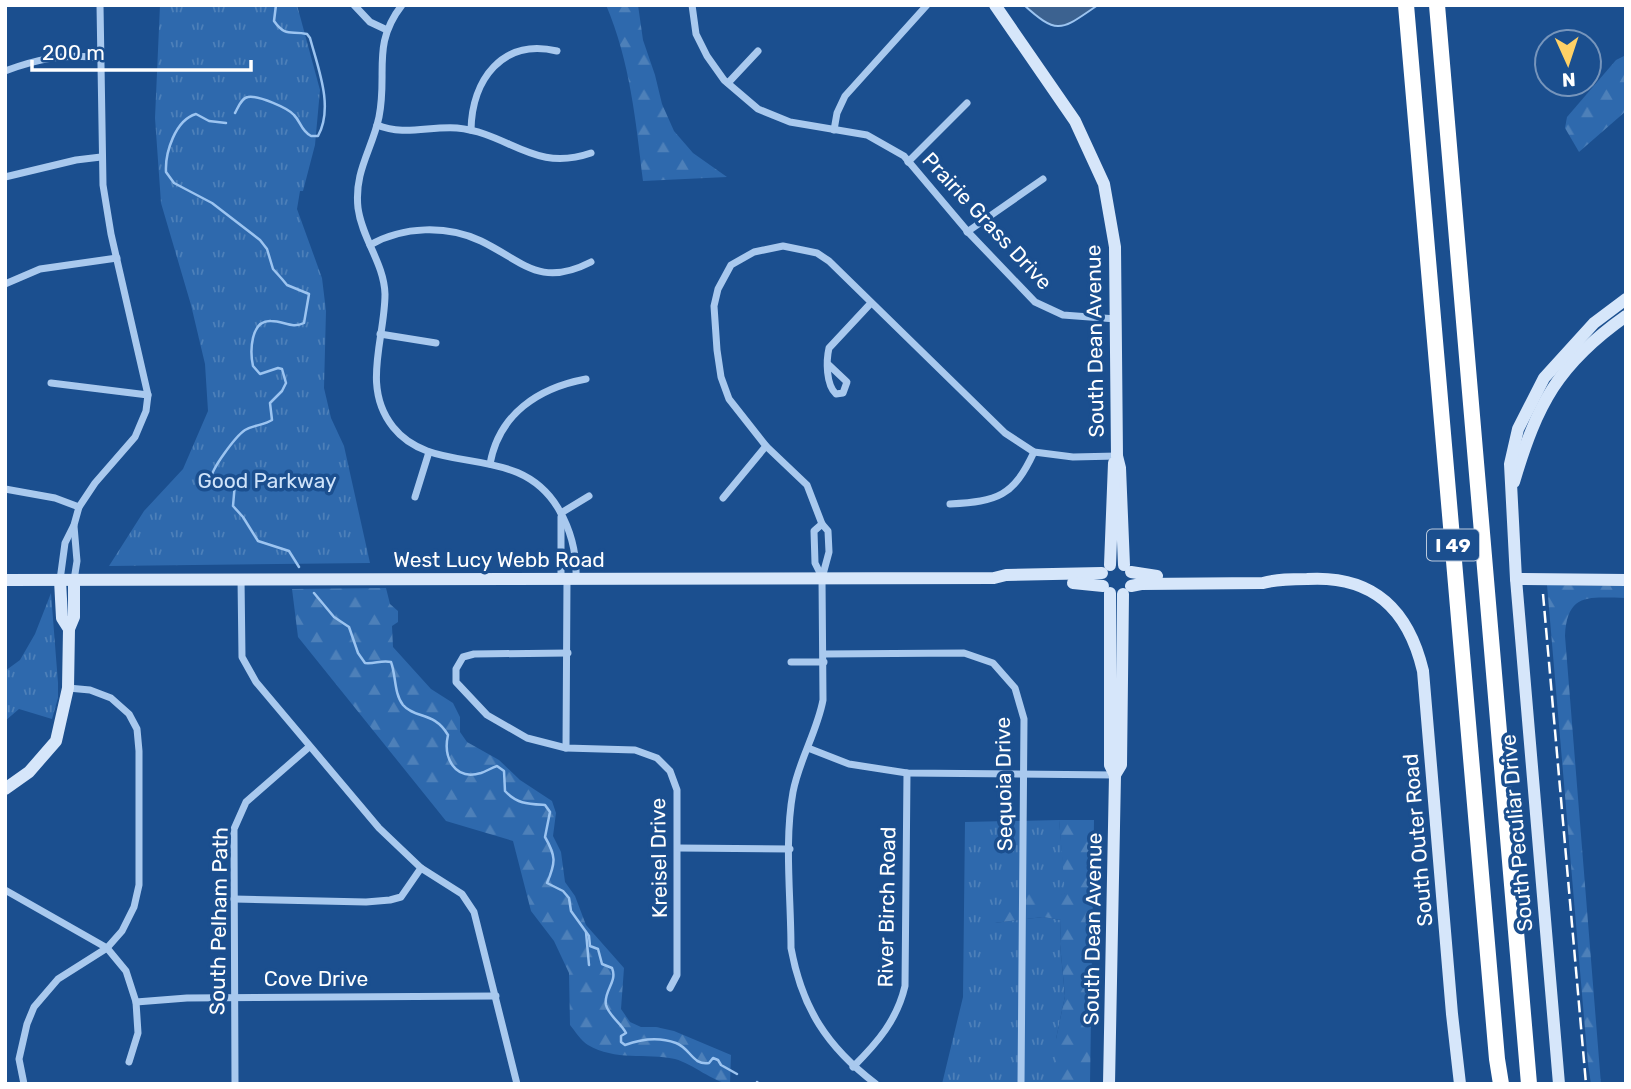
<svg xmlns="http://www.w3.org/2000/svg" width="1631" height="1089" font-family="Rubik,sans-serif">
<defs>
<pattern id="grass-tufts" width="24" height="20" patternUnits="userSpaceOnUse" patternTransform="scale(1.75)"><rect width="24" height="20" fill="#2e69ad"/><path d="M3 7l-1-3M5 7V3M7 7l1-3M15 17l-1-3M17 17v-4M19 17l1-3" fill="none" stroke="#4d80b9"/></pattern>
<pattern id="forest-firs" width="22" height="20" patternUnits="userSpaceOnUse" patternTransform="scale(1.75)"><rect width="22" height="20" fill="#2e69ad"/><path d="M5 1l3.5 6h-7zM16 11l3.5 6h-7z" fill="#4d80b9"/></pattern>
</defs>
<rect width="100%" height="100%" fill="#1b4f8f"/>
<g fill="url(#grass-tufts)">
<path d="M160,5H297L320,90L315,145L303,191H300L297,209L322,278L326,311L324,388L331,418L344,446L370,563L109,566L144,511L183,469L208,411L205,364L191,305L161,203L155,118Z"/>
<path d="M51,593L58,683V698L52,719L19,709L5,721V671L20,660L35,634Z"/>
<path d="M1059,820L1066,893L994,923L1043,917L1061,920L1060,944L1065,996L1056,1039V1084H942L963,997L965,822Z"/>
</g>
<g fill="url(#forest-firs)">
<path d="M606,5H638L643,40L655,75L662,104L674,131L693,153L727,177L643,181C636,122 630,61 606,5Z"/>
<path d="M1626,55V111L1579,152L1565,128L1567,117L1616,60Z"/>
<path d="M1547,585L1626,586V598C1591,598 1567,591 1565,636L1601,1084H1591L1588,1064Z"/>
<path d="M386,588L390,604L398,611V622L392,626L393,647L431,689L453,703L460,717V732L467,742L499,760L520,780L552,801L556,813L553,836L561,852L565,882L575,896L586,925L624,968L621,1009L630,1022L641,1027H656L674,1031L731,1055L730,1084C713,1082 693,1064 675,1059C646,1053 615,1061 588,1045C581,1041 575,1031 570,1025L569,973L554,941L531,911L513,841L446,821L298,637L292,589Z"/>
<path d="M1059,820H1094L1090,1084H1056V1039L1065,996L1060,944L1061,920L1043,917L994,923L989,919C1000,894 1035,886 1059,895L1065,893Z"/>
</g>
<path fill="#3c6290" stroke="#9cc4f0" stroke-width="2" d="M1024,5H1098C1062,29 1059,37 1024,5Z"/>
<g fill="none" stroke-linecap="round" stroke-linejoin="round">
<g stroke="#9cc4f0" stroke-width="2.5">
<path d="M235,113C238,108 241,98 248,97C258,95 288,108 294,115C301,122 301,131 311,136H318C334,107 318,68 310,38L307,34C291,30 286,38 274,21L276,5"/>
<path d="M226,123L209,121L196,114C175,120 165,153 166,172L174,183L212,203L260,240L267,249L273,269L282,279L287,285L309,294L304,323C292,329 284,321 271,321C250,320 250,352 253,366L260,374L278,368L282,369L286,383L282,391L270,403L272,420C264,425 254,425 245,430C236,436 210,470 211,480H231L235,483L233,506L243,517L258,541L289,551L299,567"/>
<path d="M314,593L334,617L349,627L358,653L365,663C375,664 381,660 391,662C396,675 394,694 403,705C415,719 434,711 448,735C443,757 454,781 481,773C487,771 491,768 497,766L504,771L505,791C517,804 528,804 545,805L550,812L545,837C556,856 556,862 547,883L563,891L569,898L571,911L589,936L590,946L598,949L602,964L612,968C618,982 603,991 606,1005C609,1016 621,1023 626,1033L621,1036V1042L625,1045C641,1039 660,1037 676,1043C690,1048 693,1066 709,1063L713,1058L718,1060L721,1065L737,1074"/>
<path d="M586,932L589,965"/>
<path d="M757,1082L759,1084"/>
</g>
<g stroke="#a9c9ee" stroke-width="7">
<path d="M354,5L370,22L387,30"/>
<path d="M402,5C371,45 388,73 379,117C372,150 354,171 358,208C362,239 384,263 385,294C385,339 361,387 393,427C434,479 517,440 558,508C571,530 577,554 576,579"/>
<path d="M692,5L696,34L707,56L724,80L758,109L790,122L867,135L904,156L969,233L1035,302L1063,315L1116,319"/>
<path d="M5,71C37,59 66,53 100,58"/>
<path d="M728,83L758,51"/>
<path d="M377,125C404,136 429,126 457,128C510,133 533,173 591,153"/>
<path d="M471,130C472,80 502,38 557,51"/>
<path d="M834,130L837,113L845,96L927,5"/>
<path d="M908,162L967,103"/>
<path d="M5,177L76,160L101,157"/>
<path d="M967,232L1043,179"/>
<path d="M370,245C403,226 447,225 481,241C524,262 540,288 591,262"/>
<path d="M5,284L40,269L117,258"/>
<path d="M380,334L436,343"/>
<path d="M829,365L847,382L843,393L836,394C826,385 826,361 829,348L871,303"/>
<path d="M51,383L148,395"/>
<path d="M490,464C499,414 538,388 586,379"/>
<path d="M5,489L55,498L79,507"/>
<path d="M415,497L429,452"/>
<path d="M723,498L766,446"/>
<path d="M950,504C998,501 1013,497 1034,452"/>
<path d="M561,513L589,496"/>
<path d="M561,517V579"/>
<path d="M74,526L77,561L74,580"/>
<path d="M822,577L815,563L814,531L822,524"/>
<path d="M241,578L242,657L256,682L379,828L421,868L462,894L474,912L517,1084"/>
<path d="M60,580L65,543L74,525L79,507L95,483L135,437L146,411L148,395L111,234L103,185L100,5"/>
<path d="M568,653L474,654L463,657L456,669V682L487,715L527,738L566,748L635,750L657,758L670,771L677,790V975L670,988"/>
<path d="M824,654L964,653L993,663L1015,688L1024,719L1021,1084"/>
<path d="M791,662H824"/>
<path d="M566,748L567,579"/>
<path d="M808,748L849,764L907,773L1115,775"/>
<path d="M678,848L790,849"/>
<path d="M5,890L107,948L126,971L136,1002L138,1033L129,1062"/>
<path d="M234,899L366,902L390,900L401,897L421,868"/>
<path d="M136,1002L187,998L496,996"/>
<path d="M853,1067C878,1042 897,1020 905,986L907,773"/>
<path d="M24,1084L19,1059L27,1024L34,1007L58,979L107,948L122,931L134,907L139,885V751L137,729L129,714L111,698L90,690L68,688"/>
<path d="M235,1084L234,829L246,802L309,747"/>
<path d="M876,1084C827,1047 802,1008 791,948C791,897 784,842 793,792C799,760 817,732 823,700L822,578L829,552L828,531L822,524L807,485L766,446L729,399L721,377L717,350L714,306L718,289L731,265L754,252L783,246L817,253L829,261L1005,433L1034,452L1073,457L1117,456"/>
</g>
<g stroke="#d6e6fa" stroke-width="12">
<path d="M995,5L1075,121L1104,184L1115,247L1117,456L1120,468L1124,565"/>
<path d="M1514,482C1537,404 1558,364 1626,316"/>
<path d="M1110,565L1114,463"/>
<path d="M1131,572L1157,576"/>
<path d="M1516,579L1626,580"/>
<path d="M5,580L994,578L1006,575L1102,573"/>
<path d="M60,580L62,618L69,629"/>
<path d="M1073,583L1103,586"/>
<path d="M1131,586L1141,584L1263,583C1277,579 1292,579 1307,579C1372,575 1408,608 1423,671L1452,1014L1460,1084"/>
<path d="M1115,775L1121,765L1123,594"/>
<path d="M5,789L29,772L56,741L68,688L69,629L74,617V580"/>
<path d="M1109,1084L1115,775L1110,765V593"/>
<path d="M1559,1084L1516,579L1510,464L1518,429L1544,378L1594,323L1626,299"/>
</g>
<g stroke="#fff" stroke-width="16">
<path d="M1406,5L1497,1059L1501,1084"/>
<path d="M1437,5L1529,1084"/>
</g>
<path stroke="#fff" stroke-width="2.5" stroke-dasharray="12 5" stroke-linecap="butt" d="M1543,594L1586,1084"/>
</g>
<g text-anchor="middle" stroke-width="7" stroke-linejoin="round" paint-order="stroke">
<rect fill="#1b4f8f" stroke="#bbcadd" stroke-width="2" x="1427" y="529.5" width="52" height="31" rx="5"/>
<g font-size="19" font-weight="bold" fill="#fff">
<text x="1453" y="552">I 49</text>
</g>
<g font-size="21" fill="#fff" stroke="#1b4f8f">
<text transform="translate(987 221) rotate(47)" y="7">Prairie Grass Drive</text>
<text transform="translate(1095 341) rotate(-91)" y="7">South Dean Avenue</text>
<text x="499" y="567">West Lucy Webb Road</text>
<text transform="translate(1004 784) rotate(-91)" y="7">Sequoia Drive</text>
<text transform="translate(1517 833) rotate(-95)" y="7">South Peculiar Drive</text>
<text transform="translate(1418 840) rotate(-95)" y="7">South Outer Road</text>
<text transform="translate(659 858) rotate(-91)" y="7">Kreisel Drive</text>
<text transform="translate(887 907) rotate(-89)" y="7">River Birch Road</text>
<text transform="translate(219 921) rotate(-89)" y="7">South Pelham Path</text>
<text transform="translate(1093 929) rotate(-89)" y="7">South Dean Avenue</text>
<text x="316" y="986">Cove Drive</text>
</g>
<g font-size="21" fill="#cfe3fa" stroke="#1b4f8f">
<text x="267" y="488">Good Parkway</text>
</g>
</g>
<rect width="1631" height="1089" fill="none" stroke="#ffffff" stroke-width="14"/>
<g transform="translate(1568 63) rotate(177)"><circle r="33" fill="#1b4f8f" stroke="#7695bc" stroke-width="2"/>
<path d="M0-5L12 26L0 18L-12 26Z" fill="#ffd166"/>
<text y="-10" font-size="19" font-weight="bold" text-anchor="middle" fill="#ffffff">N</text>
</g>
<path d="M32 60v10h219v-10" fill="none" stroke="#ffffff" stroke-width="3.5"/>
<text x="42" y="60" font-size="21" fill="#ffffff" stroke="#1b4f8f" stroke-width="5" paint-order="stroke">200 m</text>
</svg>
